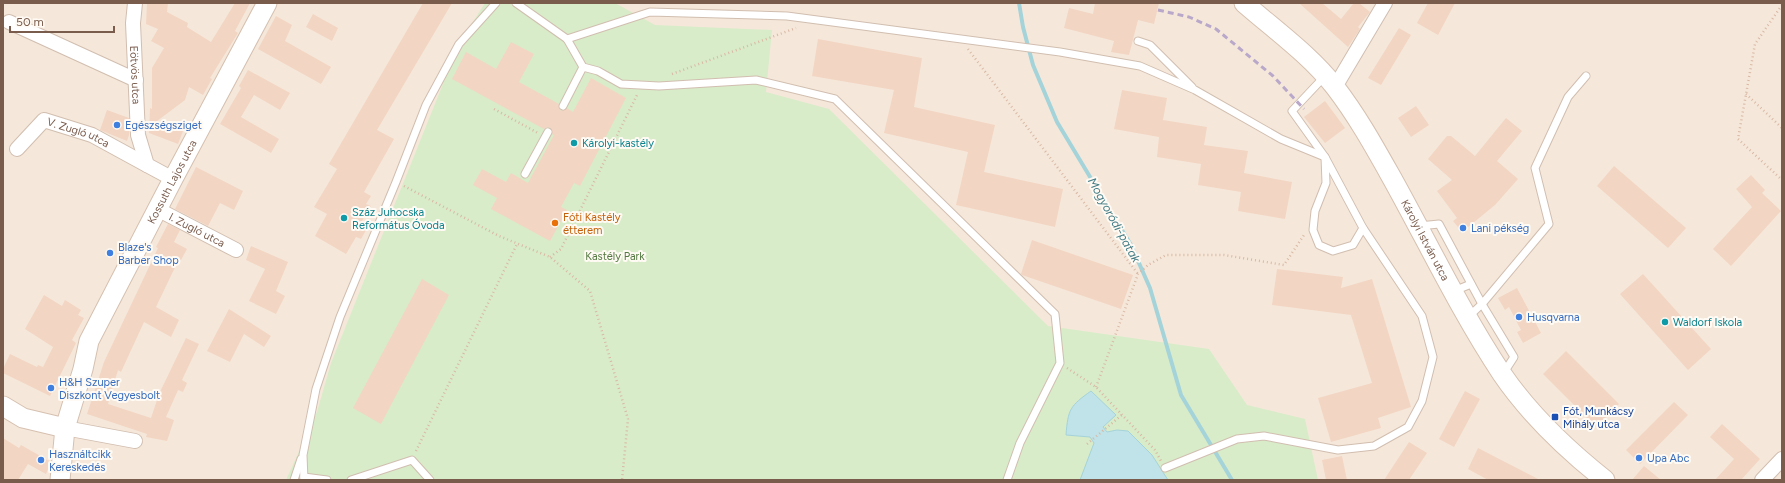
<svg xmlns="http://www.w3.org/2000/svg" width="1785" height="483" font-family="Figtree,sans-serif">
<rect width="100%" height="100%" fill="#fdf6ec"/>
<rect fill="#f5e8da" x="3" y="3" width="1779" height="477"/>
<path fill="#d8ecc9" d="M485,3H615L655,25L772,30L766,92L829,109L1048,326L1209,349L1247,405L1305,419L1318,480H286L317,412L331,363L459,44Z"/>
<path fill="#bfe3e8" stroke="#a5d3da" d="M1091,391L1116,415L1103,427L1107,432L1117,430L1128,431L1152,455L1168,480H1080L1094,443L1090,437L1066,435C1068,409 1070,406 1091,391Z"/>
<g fill="none" stroke-linecap="round" stroke-linejoin="round">
<path stroke="#a5d3da" stroke-width="4" d="M1019,3L1023,27L1033,65L1057,122L1131,245L1150,288L1181,395L1232,480"/>
</g>
<g fill="#f3d5c3">
<path d="M147,3H168L167,12L188,23L187,27L211,42L235,3H250L235,31L238,33L210,78L212,79L203,95L189,87L185,100L157,121L183,131L178,144L149,133L150,108L152,109V68L164,48L151,41L158,29L146,24Z"/>
<path d="M423,3H452L377,130L394,139L364,192L371,196L366,204L371,206L362,221L369,225L361,239L356,237L346,254L315,236L327,214L314,207L337,169L329,164Z"/>
<path d="M1095,3H1159L1154,24L1138,20L1129,55L1111,52L1114,41L1064,28L1069,8L1093,14Z"/>
<path d="M1299,3H1322L1341,19L1354,3H1359L1370,12L1358,27L1360,29L1348,47Z"/>
<path d="M1428,3H1455L1438,35L1417,23Z"/>
<path d="M313,14L338,28L332,41L306,27Z"/>
<path d="M276,16L292,25L285,41L331,67L321,84L258,49Z"/>
<path d="M1399,28L1411,35L1381,85L1368,78Z"/>
<path d="M818,39L922,58L914,107L995,125L984,172L1063,189L1055,227L956,205L968,152L884,133L894,90L812,76Z"/>
<path d="M511,42L534,54L519,82L559,104V108L561,111L567,108L573,112L591,78L626,98L580,186L574,183L561,207L567,210L550,241L491,209L497,198L473,185L482,169L506,182L511,173L528,183L554,135L552,134V130L548,127L544,129L452,79L466,52L496,69Z"/>
<path d="M248,70L290,93L280,110L254,95L241,117L279,139L271,153L220,124L241,88L239,86Z"/>
<path d="M1122,90L1167,98L1163,120L1207,127L1204,145L1248,151L1244,173L1292,182L1285,219L1238,211L1241,192L1198,185L1201,164L1157,157L1159,137L1114,129Z"/>
<path d="M1325,101L1345,128L1325,143L1304,117Z"/>
<path d="M1416,106L1429,125L1411,137L1398,118Z"/>
<path d="M107,110L129,118V135L127,141L100,130Z"/>
<path d="M1506,118L1522,131L1497,161L1518,179L1495,205L1462,232L1453,221L1457,218L1437,191L1452,180L1428,159L1447,136H1451L1475,156Z"/>
<path d="M1614,166L1686,228L1668,248L1597,186Z"/>
<path d="M196,167L243,191L234,210L220,203L208,226L175,209Z"/>
<path d="M1751,175L1765,190L1762,193L1781,211L1731,266L1713,249L1752,207L1736,189Z"/>
<path d="M168,224L180,230L174,242L187,249L181,260L179,259L156,307L179,320L171,337L144,322L121,372L118,370L108,404L151,418L159,394L186,338L199,344L182,380L187,383L183,392L178,390L166,417L174,420L167,441L146,437L147,434L87,414L104,362L158,248L156,247Z"/>
<path d="M1032,240L1133,275L1121,309L1022,275L1021,274Z"/>
<path d="M251,246L288,262L276,291L285,296L276,314L249,301L265,269L246,260Z"/>
<path d="M1277,269L1343,277L1341,288L1372,279L1411,407L1378,418L1381,428L1331,442L1318,398L1372,383L1351,315L1272,305Z"/>
<path d="M1643,274L1711,349L1688,370L1620,294Z"/>
<path d="M422,279L449,295L381,424L353,408Z"/>
<path d="M1517,288L1541,333L1523,343L1517,332L1521,330L1509,307L1505,310L1498,298Z"/>
<path d="M44,295L62,306L65,300L81,310L78,315L84,318L72,340L76,343L50,396L3,373V369L10,354L37,367L38,365L43,367L53,347L25,329Z"/>
<path d="M229,309L271,336L264,347L244,334L230,362L207,351Z"/>
<path d="M1566,351L1619,404L1596,427L1543,374Z"/>
<path d="M1465,391L1480,399L1454,447L1439,439Z"/>
<path d="M1674,402L1688,415L1640,464L1626,450Z"/>
<path d="M1722,424L1760,459L1741,480H1715L1734,459L1710,437Z"/>
<path d="M3,438L19,448L21,445L51,462L46,474L28,464L18,480H3Z"/>
<path d="M1409,442L1427,453L1409,480H1384Z"/>
<path d="M1478,448L1540,480H1488L1468,469Z"/>
<path d="M1342,456L1347,480H1326L1322,460Z"/>
<path d="M1644,466L1661,480H1632Z"/>
</g>
<g fill="none" stroke-linecap="round" stroke-linejoin="round">
<defs>
<g id="service">
<path d="M516,3L567,39L583,67L598,71L621,84L659,86L756,80L835,99L1055,314L1060,363L1020,443L1007,480"/>
<path d="M567,39L650,12L787,16L1060,52L1140,66L1195,90L1281,139L1325,157L1363,228"/>
<path d="M1138,41L1150,45L1192,87"/>
<path d="M563,106L583,67"/>
<path d="M525,174L548,132"/>
<path d="M1419,226L1439,224L1482,304L1549,224L1535,168L1568,97L1586,76"/>
<path d="M1454,291L1471,284"/>
<path d="M1468,317L1482,304L1514,357L1503,374"/>
<path d="M1165,468L1237,439L1264,436L1338,450L1374,446L1408,427L1422,401L1433,357L1422,316L1363,228L1353,245L1333,251L1319,245L1313,230L1315,211L1326,183L1325,157L1292,111L1325,76"/>
<path d="M304,477L327,480"/>
<path d="M294,480L301,459"/>
<path d="M304,480L303,455L316,389L340,317L396,182L426,105L459,44L496,3"/>
<path d="M351,480L412,460L430,480"/>
</g>
<g id="minor">
<path id="s1" d="M135,3L133,23L138,135L147,165L173,179"/>
<path d="M9,22L136,80"/>
<path d="M1335,87L1385,3"/>
<path id="s2" d="M17,149L44,120L92,135L147,165"/>
<path id="s3" d="M157,209L236,250"/>
<path d="M65,428L135,441"/>
<path d="M1762,480L1782,459"/>
</g>
<g id="secondary">
<path id="s4" d="M1244,3C1275,30 1310,55 1335,87C1358,117 1375,148 1393,180C1429,245 1461,312 1502,374C1530,415 1566,449 1605,480"/>
<path d="M3,406L23,418L65,428"/>
<path id="s5" d="M60,480L65,428L83,369L89,341L173,179L267,3"/>
</g>
</defs>
<use href="#service" stroke="#d1beb0" stroke-width="9"/>
<use href="#minor" stroke="#d1beb0" stroke-width="16"/>
<use href="#secondary" stroke="#d6c0b0" stroke-width="21"/>
<g stroke="#d9b8a5" stroke-width="2.5" stroke-dasharray="1 3" stroke-linecap="butt">
<path d="M1782,5L1755,44L1738,139L1782,180"/>
<path d="M968,49L1138,274"/>
<path d="M672,74L796,28"/>
<path d="M1746,94L1782,128"/>
<path d="M494,109L538,133"/>
<path d="M404,186L499,236L550,257L590,291L628,419L622,480"/>
<path d="M550,257L561,249L637,95"/>
<path d="M1067,368L1096,387L1155,450L1161,461"/>
<path d="M1096,387L1138,274L1148,265L1166,255H1224L1284,265L1304,235"/>
<path d="M1087,444L1123,414"/>
<path d="M416,451L517,244"/>
</g>
<use href="#service" stroke="#fff" stroke-width="7"/>
<use href="#minor" stroke="#fff" stroke-width="14"/>
<use href="#secondary" stroke="#fff" stroke-width="19"/>
<path stroke="#b9a8c9" stroke-width="3" stroke-dasharray="6 4" stroke-linecap="butt" d="M1158,10L1189,17L1216,29L1273,76L1304,109"/>
</g>
<g fill="#3f7fe0" stroke="#fffaf3" stroke-width="1.5">
<circle cx="117" cy="125" r="4"/>
<circle cx="1463" cy="228" r="4"/>
<circle cx="110" cy="253" r="4"/>
<circle cx="1519" cy="317" r="4"/>
<circle cx="51" cy="388" r="4"/>
<circle cx="1639" cy="458" r="4"/>
<circle cx="41" cy="460" r="4"/>
</g>
<g fill="#0f9aa8" stroke="#fffaf3" stroke-width="1.5">
<circle cx="574" cy="143" r="4"/>
<circle cx="344" cy="218" r="4"/>
<circle cx="1665" cy="322" r="4"/>
</g>
<circle fill="#e8710a" stroke="#fffaf3" stroke-width="1.5" cx="555" cy="223" r="4"/>
<rect fill="#1a4fb4" stroke="#fffaf3" stroke-width="1.5" x="1551" y="413" width="8" height="8" rx="2"/>
<g text-anchor="middle" stroke-width="4" stroke-linejoin="round" paint-order="stroke">
<g font-size="11" fill="#7a5c4d" stroke="#fffaf3">
<text dy="4" stroke="none"><textPath href="#s1" startOffset="72">Eötvös utca</textPath></text>
<text dy="4" stroke="none"><textPath href="#s2" startOffset="76">V. Zugló utca</textPath></text>
<text dy="4" stroke="none"><textPath href="#s5" startOffset="322">Kossuth Lajos utca</textPath></text>
<text dy="4" stroke="none"><textPath href="#s3" startOffset="45">I. Zugló utca</textPath></text>
<text dy="4" stroke="none"><textPath href="#s4" startOffset="302">Károlyi István utca</textPath></text>
</g>
<g font-size="11" fill="#366cbe" stroke="#fffaf3" text-anchor="start">
<text x="125" y="129">Egészségsziget</text>
<text x="1471" y="232">Lani pékség</text>
<text x="118" y="251">Blaze's<tspan x="118" dy="13">Barber Shop</tspan></text>
<text x="1527" y="321">Husqvarna</text>
<text x="59" y="386">H&amp;H Szuper<tspan x="59" dy="13">Diszkont Vegyesbolt</tspan></text>
<text x="49" y="458">Használtcikk<tspan x="49" dy="13">Kereskedés</tspan></text>
<text x="1647" y="462">Upa Abc</text>
</g>
<g font-size="11" fill="#0d838f" stroke="#fffaf3" text-anchor="start">
<text x="582" y="147">Károlyi-kastély</text>
<text x="352" y="216">Száz Juhocska<tspan x="352" dy="13">Református Óvoda</tspan></text>
<text x="1673" y="326">Waldorf Iskola</text>
</g>
<g font-size="11" fill="#c56008" stroke="#fffaf3" text-anchor="start">
<text x="563" y="221">Fóti Kastély<tspan x="563" dy="13">étterem</tspan></text>
</g>
<g font-size="11" fill="#537a41" stroke="#fffaf3">
<text x="615" y="260">Kastély Park</text>
</g>
<g font-size="11" fill="#164399" stroke="#fffaf3" text-anchor="start">
<text x="1563" y="415">Fót, Munkácsy<tspan x="1563" dy="13">Mihály utca</tspan></text>
</g>
<g font-size="12" font-style="italic" fill="#437c86" stroke="#fffaf3">
<text transform="translate(1114 220) rotate(61)" y="4">Mogyoródi-patak</text>
</g>
</g>
<rect width="1785" height="483" fill="none" stroke="#7a5c4d" stroke-width="8"/>
<path d="M10 26v6h104v-6" fill="none" stroke="#7a5c4d" stroke-width="2"/>
<text x="16" y="26" font-size="12" fill="#7a5c4d" stroke="#fffaf3" stroke-width="3" paint-order="stroke">50 m</text>
</svg>
